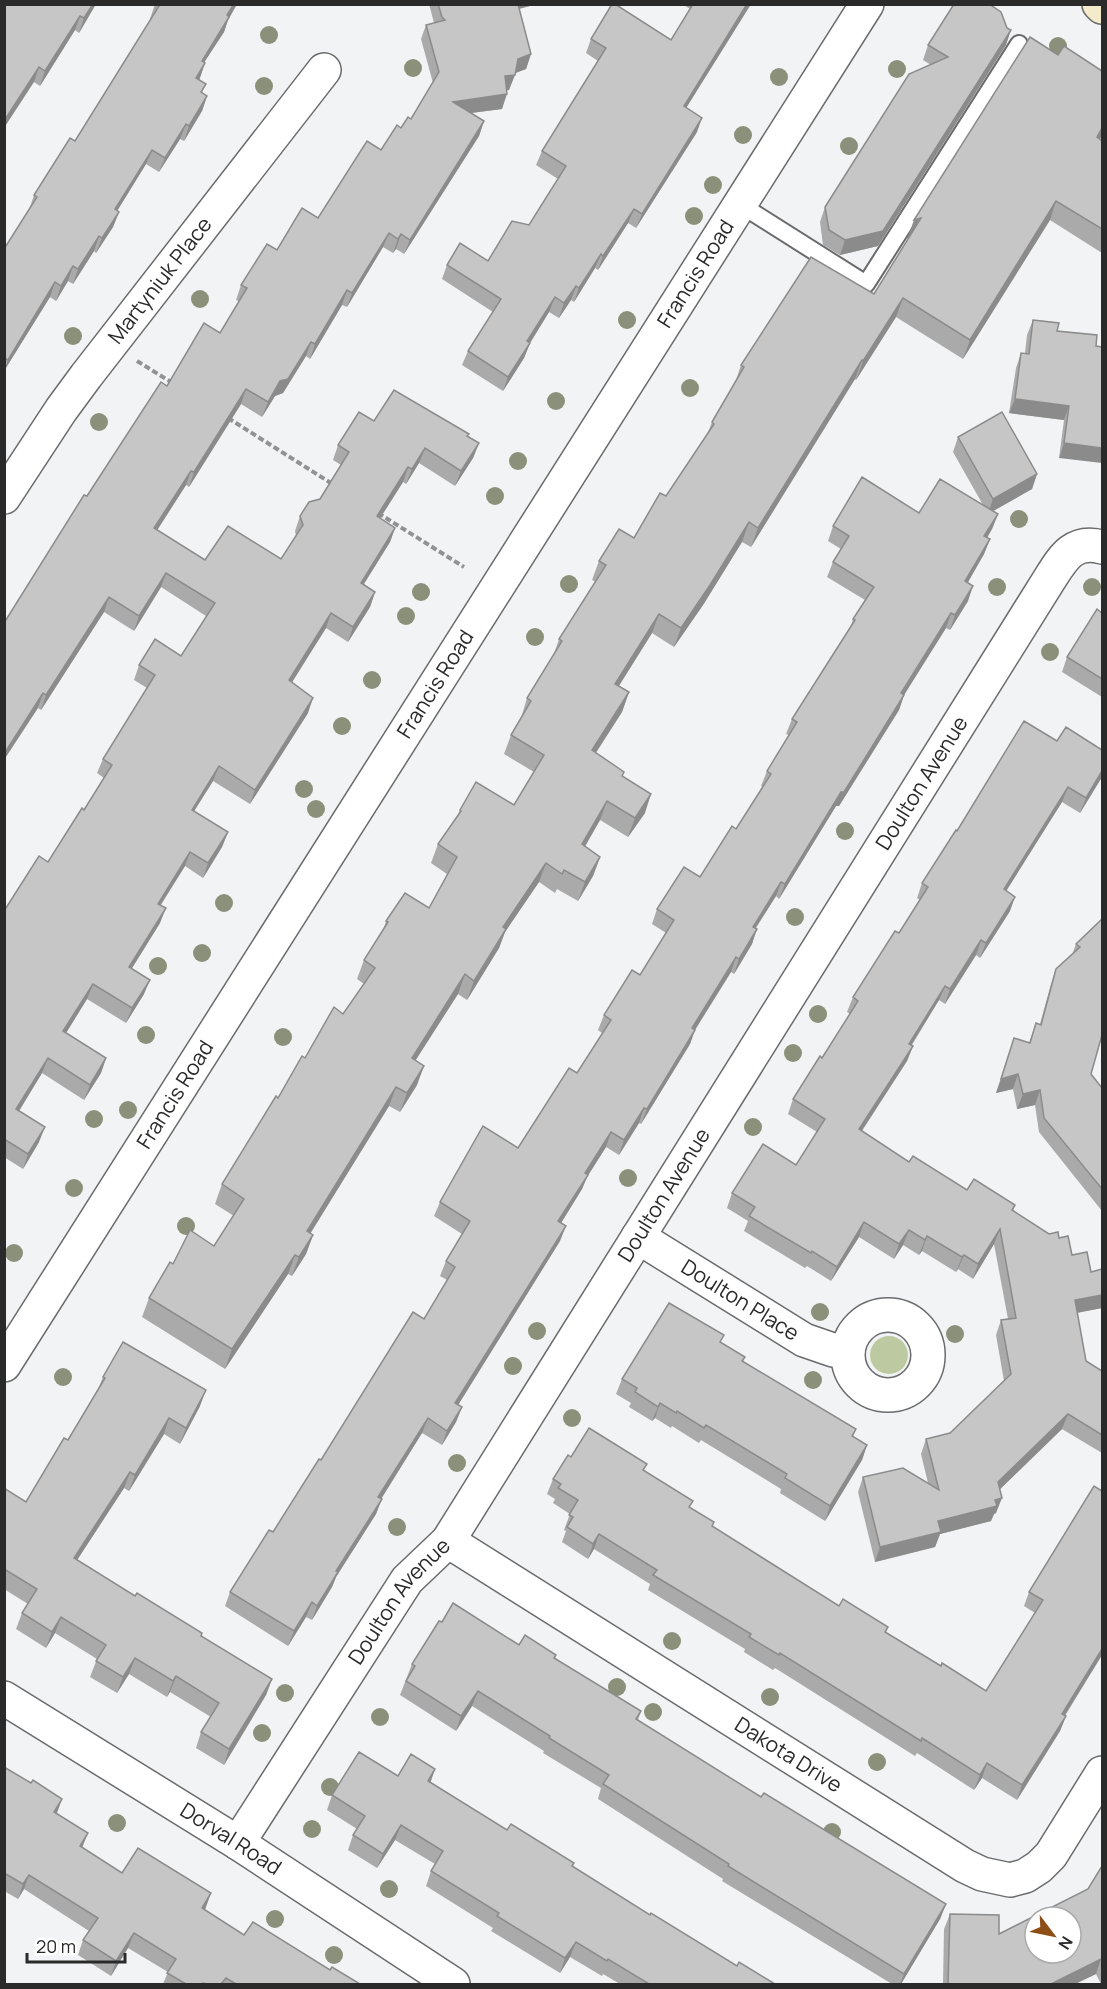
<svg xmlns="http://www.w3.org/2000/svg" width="1107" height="1989" font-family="Manrope,sans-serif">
<rect width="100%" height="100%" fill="#f2f3f4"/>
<circle fill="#bdcaa1" cx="889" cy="1355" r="19"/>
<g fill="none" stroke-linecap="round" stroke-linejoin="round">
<defs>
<path id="service" d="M741,205L866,284L1019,44"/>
<g id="minor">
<path id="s1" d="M4,497L61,410L86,376L324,70"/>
<path id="s2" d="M638,1237L804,1340L833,1350H847"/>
<circle cx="888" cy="1355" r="40"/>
<path id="s3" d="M448,1541L965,1866L982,1874L1010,1880L1025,1876L1039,1867L1051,1855L1102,1773"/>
<path id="s4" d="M4,1698L238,1843L453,1984"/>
<path id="s5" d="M238,1843L407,1580L448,1541L1049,580C1063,558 1073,539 1102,547"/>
</g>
<g id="tertiary">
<path id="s6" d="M4,1365L867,4"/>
</g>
<path id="secondary" d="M1099,4L1102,7"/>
</defs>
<use href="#service" stroke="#6a6b6c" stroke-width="20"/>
<use href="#minor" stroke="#6a6b6c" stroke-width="36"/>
<use href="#tertiary" stroke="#6a6b6c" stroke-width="36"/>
<use href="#secondary" stroke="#6a6b6c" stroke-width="36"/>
<g stroke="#919293" stroke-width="4" stroke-dasharray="6 3" stroke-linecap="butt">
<path d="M137,361L171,382"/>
<path d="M228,418L334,485"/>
<path d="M378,513L464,567"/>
</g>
<use href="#service" stroke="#fff" stroke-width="16"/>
<use href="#minor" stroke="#fff" stroke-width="33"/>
<use href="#tertiary" stroke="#fff" stroke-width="33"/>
<use href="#secondary" stroke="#f4ebca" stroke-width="33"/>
</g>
<g fill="#8a9079">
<circle cx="269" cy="35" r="9"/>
<circle cx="1058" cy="46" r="9"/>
<circle cx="413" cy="68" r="9"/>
<circle cx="897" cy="69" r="9"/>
<circle cx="779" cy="77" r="9"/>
<circle cx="264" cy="86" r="9"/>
<circle cx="743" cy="135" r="9"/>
<circle cx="849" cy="146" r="9"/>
<circle cx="713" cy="185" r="9"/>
<circle cx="694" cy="216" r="9"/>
<circle cx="200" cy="299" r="9"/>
<circle cx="627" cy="320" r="9"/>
<circle cx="73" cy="336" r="9"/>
<circle cx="690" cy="388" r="9"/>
<circle cx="556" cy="401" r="9"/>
<circle cx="99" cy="422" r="9"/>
<circle cx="518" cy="461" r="9"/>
<circle cx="495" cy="496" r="9"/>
<circle cx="1019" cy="519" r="9"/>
<circle cx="569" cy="584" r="9"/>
<circle cx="997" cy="587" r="9"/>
<circle cx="1092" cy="587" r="9"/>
<circle cx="421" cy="592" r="9"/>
<circle cx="406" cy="616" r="9"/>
<circle cx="535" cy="637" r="9"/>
<circle cx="1050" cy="652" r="9"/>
<circle cx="372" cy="680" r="9"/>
<circle cx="342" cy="726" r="9"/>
<circle cx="304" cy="789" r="9"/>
<circle cx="316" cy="809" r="9"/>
<circle cx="845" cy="831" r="9"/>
<circle cx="224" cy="903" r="9"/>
<circle cx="795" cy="917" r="9"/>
<circle cx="202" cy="953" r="9"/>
<circle cx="158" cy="966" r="9"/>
<circle cx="818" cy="1014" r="9"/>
<circle cx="146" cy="1035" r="9"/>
<circle cx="283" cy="1037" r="9"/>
<circle cx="793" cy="1053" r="9"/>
<circle cx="128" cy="1110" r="9"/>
<circle cx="94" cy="1119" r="9"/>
<circle cx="753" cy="1127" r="9"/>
<circle cx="628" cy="1178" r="9"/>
<circle cx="74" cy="1188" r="9"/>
<circle cx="186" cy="1226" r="9"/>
<circle cx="14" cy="1253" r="9"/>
<circle cx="820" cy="1312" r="9"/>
<circle cx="537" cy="1331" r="9"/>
<circle cx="955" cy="1334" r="9"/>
<circle cx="513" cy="1366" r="9"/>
<circle cx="63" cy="1377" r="9"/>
<circle cx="813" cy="1380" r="9"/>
<circle cx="572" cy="1418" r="9"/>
<circle cx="457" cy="1463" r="9"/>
<circle cx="397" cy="1527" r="9"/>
<circle cx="672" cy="1641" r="9"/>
<circle cx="617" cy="1687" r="9"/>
<circle cx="285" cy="1693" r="9"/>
<circle cx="770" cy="1697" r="9"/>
<circle cx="653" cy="1712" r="9"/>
<circle cx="380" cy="1717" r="9"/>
<circle cx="262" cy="1733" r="9"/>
<circle cx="877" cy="1762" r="9"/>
<circle cx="330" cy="1787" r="9"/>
<circle cx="117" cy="1823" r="9"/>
<circle cx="312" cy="1829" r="9"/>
<circle cx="832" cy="1832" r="9"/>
<circle cx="389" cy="1889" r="9"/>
<circle cx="275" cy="1919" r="9"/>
<circle cx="334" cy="1955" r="9"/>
</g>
<g fill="#aaaaab">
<path d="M4,4H96L79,33L75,30L40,86L34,82Z"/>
<path d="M155,4H237L228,20L224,32L204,62L199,80L203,93L207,96L202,111L184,141L180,139L159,172L146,164L117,211L119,212L113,227L96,253L94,251L73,284L68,281L56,301L50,297L4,371V249L29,210L34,195L75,141L151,19H150Z"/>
<path d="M429,4H537L519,9L531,54L526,69L515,73L509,90H507L502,109L471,113L484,121L479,136L404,254L396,249L393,253L383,247L347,307L342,305L310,359L306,356L283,393L275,396L262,417L241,404L189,487L186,485L157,530L205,560L281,559L296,536L295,531L300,516L320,499L341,465L333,460L338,445L374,421L468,436L479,443L473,458L455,486L419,463L406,484L403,482L380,518L395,528L390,542L364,584L375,592L370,607L348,642L326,628L292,682L308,713L250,804L213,781L194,811L228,832L222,847L203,878L185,866L161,905L160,923L132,968L144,994L126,1023L87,999L66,1033L106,1058L101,1073L84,1100L42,1073L19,1111L39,1142L23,1169L4,1157V911L48,862L84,810L104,778L97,773L103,759L147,688L134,680L139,665L181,656L206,616L161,587L134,631L104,612L41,710L38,708L87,496L167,386L220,333L239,301L236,300L241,285L277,250L318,218L401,128L411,119L433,83L421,39L426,25L434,23Z"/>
<path d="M682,4H751L686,108L697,132L636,228L628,223L598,270L595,268L574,302L571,300L559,318L549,312L530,343L524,358L503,391L462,365L468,351L493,312L442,279L447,265L488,261L529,225L558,179L536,165L542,151L598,61L586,53L591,39L671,40L690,9Z"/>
<path d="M928,45H1006L878,246L840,255L823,245L820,222L825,207L931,65L923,60Z"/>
<path d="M1101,140L1102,141V253L1050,220L963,359L896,317L856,380L855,379L751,547L742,542L703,605L674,647L652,633L619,686L629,692L622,712L596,753L622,777L645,813L628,837L600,820L585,846L600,857L593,876L578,901L557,889L555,893L539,882L505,932L499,948L467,1000L458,994L415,1060L417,1085L400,1112L389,1106L310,1234L313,1235L306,1254L292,1276L288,1274L225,1369L142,1317L149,1298L173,1264L214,1246L234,1216L215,1204L222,1184L305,1058L343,1014L364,984L357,979L364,960L383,931L386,921L429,908L447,874L431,863L438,844L457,817L460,810L514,805L534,772L504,754L511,735L521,718L527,698L554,654L559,639L596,582L592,580L599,561L634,538L666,496L707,435L712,422L735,383L741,365L874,294L909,239H907Z"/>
<path d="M1033,320L1096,346L1102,347L1059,458L1064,420L1009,413L1016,368L1021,353H1025L1027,335Z"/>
<path d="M958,437L1037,474L1032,489L993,511L998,514L992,529L987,538L990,539L984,554L968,582V601L950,630L946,628L904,695L899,710L839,806H836L779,899L776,896L756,928L752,944L734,974L731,972L695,1029L690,1044L641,1124L639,1123L619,1155L606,1147L587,1177L582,1189L561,1223L560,1241L458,1405L462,1407L456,1422L442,1445L422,1433L381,1499L376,1514L336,1577L332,1587L312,1620L306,1617L288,1646L225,1606L230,1592L273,1532L321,1460L424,1319L447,1280L440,1276L446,1261L462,1234L434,1216L440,1202L518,1148L577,1073L602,1033L598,1030L604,1015L640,975L666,933L652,924L657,909L700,877L736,829L763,787L761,786L767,771L789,735L786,734L792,719L851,626L853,619L865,600L827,577L833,562L841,549L828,541L833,526L919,513L983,505L953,452Z"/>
<path d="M1102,613V697L1062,672L1067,657Z"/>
<path d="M1057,741L1102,750V777L1080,813L1062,802L1006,891L1010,911L980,958L976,955L945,1004L939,1000L912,1045L913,1046L907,1061L862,1131L909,1162L967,1190L1015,1205L1013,1211L1049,1234L1059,1238L1072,1255L1091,1272L1102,1308L1077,1313L1086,1361L1102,1371V1453L1062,1429L1000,1489L996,1513L994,1514L991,1521L940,1534L935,1547L875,1562L858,1492L863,1477L928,1483L921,1454L926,1439L950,1433L1004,1381L996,1335L1001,1320L1008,1319L994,1244L973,1279L958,1269L956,1272L922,1251L919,1255L903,1245L894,1259L859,1237L831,1281L807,1266L805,1268L744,1231L748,1221L727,1208L732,1193L796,1165L817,1132L788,1114L793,1099L822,1058L850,1014L847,1012L853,997L899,933L920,900L917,898L922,883L957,831Z"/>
<path d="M1102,919L1091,1074L1102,1088V1211L1039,1132L1035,1105L1017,1109L1013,1089L996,1093L1014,1038L1029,1043L1036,1023L1040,1024L1051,984L1056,969L1072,955L1076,944Z"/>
<path d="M722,1343L745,1357L743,1362L856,1429L853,1437L867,1445L862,1460L825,1521L780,1493L781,1489L701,1440L699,1443L672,1426L671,1428L655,1418L652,1421L629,1407L631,1403L616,1394L622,1379Z"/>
<path d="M103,1377L200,1406L180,1444L164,1434L129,1491L124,1488L77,1560L135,1596L202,1633L201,1636L272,1679L266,1695L224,1765L196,1748L201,1732L211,1717L170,1692L167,1697L129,1674L117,1693L90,1677L97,1659L55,1633L46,1648L16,1629L22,1613L28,1604L4,1589V1488L26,1502L68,1440L98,1389Z"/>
<path d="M571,1457L644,1470L690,1508L714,1522L712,1526L839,1606L888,1627L886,1632L941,1666L986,1691L1035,1613L1024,1606L1029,1592L1102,1491V1655L1065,1716H1066L1060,1731L1017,1800L982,1778L974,1790L917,1753L915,1756L775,1668L773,1670L744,1652L745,1649L648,1590L650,1584L594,1549L588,1559L562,1542L566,1531L564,1530L570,1514L553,1503L555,1499L547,1494L553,1479Z"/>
<path d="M442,1622L556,1655L555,1658L641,1711L638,1720L761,1797L946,1904L940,1919L901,1984H892L722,1881L723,1879L598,1799L601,1788L543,1753L544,1751L472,1706L456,1731L400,1695L412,1664Z"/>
<path d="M4,1767L57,1813L82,1848L122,1873L206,1907L205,1910L244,1935L330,1970L360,1984H163L168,1972L128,1948L111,1976L78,1955L83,1940L89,1931L24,1889L18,1899L4,1891Z"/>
<path d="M398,1776L431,1782L507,1830L574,1863L572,1866L650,1915L737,1966L775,1984H620L603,1974L602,1976L570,1957L560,1973L491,1931L493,1928L426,1886L431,1871L435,1864L395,1840L377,1868L348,1850L353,1835L357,1829L327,1810L332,1795Z"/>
<path d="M1102,1866V1984H1101L1096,1974L1075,1984H943L944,1929L950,1914L999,1934L1088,1889Z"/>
</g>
<g fill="#8b8b8b">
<path d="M93,4H96L79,33L84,18Z"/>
<path d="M234,4H237L228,20L224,32L196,75L202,61Z"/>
<path d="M513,4H537L511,11Z"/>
<path d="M747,4H751L678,121L684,106Z"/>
<path d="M80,16L75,30L40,86L45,71Z"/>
<path d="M1011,30L1006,45L878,246L840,255L845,240Z"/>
<path d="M531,54L526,69L513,74L518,59Z"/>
<path d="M205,63L200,78L191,93L196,78Z"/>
<path d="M39,67L34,82L4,128V121Z"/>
<path d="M515,75L509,90L500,91L505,76Z"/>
<path d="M507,94L502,109L447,116L453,102Z"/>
<path d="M207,96L202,111L184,141L189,126Z"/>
<path d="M702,118L697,132L636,228L642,214Z"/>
<path d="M484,121L479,136L404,254L410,240Z"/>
<path d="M186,124L180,139L159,172L165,158Z"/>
<path d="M1102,128V136L1090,156L1097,137Z"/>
<path d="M152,150L146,164L109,224L115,209Z"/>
<path d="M1056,201L1050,220L963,359L970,340Z"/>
<path d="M634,209L628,223L598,270L603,256Z"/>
<path d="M119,212L113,227L96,253L102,238Z"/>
<path d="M921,218L914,237L907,239L914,220Z"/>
<path d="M389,233L383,247L347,307L352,293Z"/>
<path d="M401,234L396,249L393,253L398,239Z"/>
<path d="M99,236L94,251L73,284L78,269Z"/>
<path d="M601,254L595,268L574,302L579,288Z"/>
<path d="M73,266L68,281L56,301L61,286Z"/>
<path d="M55,282L50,297L4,371L8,360Z"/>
<path d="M576,286L571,300L559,318L564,303Z"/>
<path d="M347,290L342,305L310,359L315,344Z"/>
<path d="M555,297L549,312L530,343L524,358L503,391L508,377L527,341Z"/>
<path d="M903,298L896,317L856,380L863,361Z"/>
<path d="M311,342L306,356L283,393L275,396L262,417L268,402L280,381Z"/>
<path d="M862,360L855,379L751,547L758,528Z"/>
<path d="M246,389L241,404L189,487L194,472Z"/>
<path d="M1015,399L1069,406L1064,420L1009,413Z"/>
<path d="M479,443L473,458L455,486L461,471Z"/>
<path d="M1064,443L1102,448V463L1059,458Z"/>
<path d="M425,448L419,463L406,484L412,469Z"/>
<path d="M408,467L403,482L372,531L377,516Z"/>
<path d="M191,471L186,485L149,543L154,528Z"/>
<path d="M1037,474L1032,489L988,514L993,499Z"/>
<path d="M998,514L992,529L979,551L984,536Z"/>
<path d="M749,522L742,542L703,605L674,647L681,628Z"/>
<path d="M395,528L390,542L355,598L361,583Z"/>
<path d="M990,539L984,554L960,596L965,581Z"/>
<path d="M166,573L161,587L134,631L139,616Z"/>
<path d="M973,586L968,601L950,630L955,615Z"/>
<path d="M375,592L370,607L348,642L353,627Z"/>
<path d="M109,597L104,612L41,710L46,695Z"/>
<path d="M331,613L326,628L284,695L289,680Z"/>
<path d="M951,613L946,628L904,695L899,710L839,806H836L779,899L785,884Z"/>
<path d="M659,614L652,633L608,703L615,684Z"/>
<path d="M629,692L622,712L585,769L592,750Z"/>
<path d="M43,693L38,708L4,760V754Z"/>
<path d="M313,698L308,713L250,804L255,790Z"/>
<path d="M219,766L213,781L186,824L192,810Z"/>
<path d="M1102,771V777L1080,813L1086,798Z"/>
<path d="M1068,787L1062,802L998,904L1004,889Z"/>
<path d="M651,794L645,813L628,837L635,818Z"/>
<path d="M607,801L600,820L575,864L582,844Z"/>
<path d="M228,832L222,847L203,878L208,863Z"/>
<path d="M190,852L185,866L152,918L158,904Z"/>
<path d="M600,857L593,876L578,901L585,882Z"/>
<path d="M546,863L539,882L505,932L499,948L467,1000L474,981L503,927Z"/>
<path d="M781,882L776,896L747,941L753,927Z"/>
<path d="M1015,897L1010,911L980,958L986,943Z"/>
<path d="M166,908L160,923L124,981L129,967Z"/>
<path d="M757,929L752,944L734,974L739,959Z"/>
<path d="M981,940L976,955L945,1004L950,989Z"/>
<path d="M736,957L731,972L687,1043L692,1028Z"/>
<path d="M465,974L458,994L405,1077L412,1058Z"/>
<path d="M150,980L144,994L126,1023L132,1008Z"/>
<path d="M93,984L87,999L58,1046L63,1031Z"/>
<path d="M945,986L939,1000L903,1058L909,1044Z"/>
<path d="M695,1030L690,1044L641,1124L647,1109Z"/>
<path d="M913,1046L907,1061L853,1144L859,1129Z"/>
<path d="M48,1058L42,1073L11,1124L16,1109Z"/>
<path d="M106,1058L101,1073L84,1100L90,1085Z"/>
<path d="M424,1066L417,1085L400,1112L407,1093Z"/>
<path d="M1018,1074L1013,1089L996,1093L1001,1079Z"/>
<path d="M396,1087L389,1106L300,1250L307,1231Z"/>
<path d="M1040,1090L1035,1105L1017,1109L1023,1094Z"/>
<path d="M644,1108L639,1123L619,1155L624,1140Z"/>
<path d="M45,1127L39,1142L23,1169L28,1154Z"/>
<path d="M611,1132L606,1147L587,1177L582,1189L553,1236L558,1221L585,1173Z"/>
<path d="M864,1222L859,1237L831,1281L837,1267Z"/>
<path d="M566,1226L560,1241L450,1418L455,1403Z"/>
<path d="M1000,1229L994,1244L973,1279L978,1264Z"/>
<path d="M909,1230L903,1245L894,1259L899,1244Z"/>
<path d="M313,1235L306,1254L292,1276L299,1257Z"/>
<path d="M927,1236L922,1251L919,1255L925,1240Z"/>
<path d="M295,1255L288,1274L225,1369L232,1349Z"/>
<path d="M964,1255L958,1269L956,1272L962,1257Z"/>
<path d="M1102,1295V1308L1070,1314L1075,1300Z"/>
<path d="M206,1390L200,1406L180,1444L186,1428Z"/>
<path d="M660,1403L655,1418L652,1421L658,1407Z"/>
<path d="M462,1407L456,1422L442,1445L447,1431Z"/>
<path d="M1068,1414L1062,1429L992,1497L998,1482Z"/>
<path d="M169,1418L164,1434L129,1491L135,1475Z"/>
<path d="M428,1418L422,1433L373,1512L378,1497Z"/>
<path d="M867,1445L862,1460L825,1521L830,1506Z"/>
<path d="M130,1472L124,1488L68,1574L74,1558Z"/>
<path d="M1002,1498L996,1513L994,1514L991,1521L940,1534L935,1547L875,1562L880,1547L938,1521Z"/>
<path d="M382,1499L376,1514L336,1577L332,1587L312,1620L317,1606L336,1571Z"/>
<path d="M599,1534L594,1549L588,1559L593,1544Z"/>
<path d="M312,1602L306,1617L288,1646L294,1631Z"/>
<path d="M61,1617L55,1633L46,1648L52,1632Z"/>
<path d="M1102,1649V1655L1056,1729L1062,1714Z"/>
<path d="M135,1658L129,1674L117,1693L123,1677Z"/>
<path d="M176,1676L170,1692L167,1697L173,1681Z"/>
<path d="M272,1679L266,1695L224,1765L229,1749Z"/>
<path d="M478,1691L472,1706L456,1731L461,1716Z"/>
<path d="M1066,1716L1060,1731L1017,1800L1022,1785Z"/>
<path d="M987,1763L982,1778L974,1790L980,1775Z"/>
<path d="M435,1769L430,1784L428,1781Z"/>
<path d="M62,1799L57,1813L54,1812Z"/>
<path d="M401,1825L395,1840L377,1868L383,1854Z"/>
<path d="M88,1833L82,1848L80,1846Z"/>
<path d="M29,1875L24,1889L18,1899L23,1884Z"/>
<path d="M211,1893L206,1907L196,1923L202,1908Z"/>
<path d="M946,1904L940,1919L901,1984H900L904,1974Z"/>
<path d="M134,1933L128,1948L111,1976L116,1961Z"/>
<path d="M576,1942L570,1957L560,1973L565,1958Z"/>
<path d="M1101,1959L1096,1974L1075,1984H1051Z"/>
</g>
<g fill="#c6c6c7" stroke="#8b8b8b" stroke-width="1.5" fill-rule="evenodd">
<path d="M4,4H93L84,18L80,16L45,71L39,67L4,121Z"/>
<path d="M156,4H234L227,15L229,17L202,61L205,63L196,78L206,84L201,92L207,96L189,126L186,124L165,158L152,150L115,209L119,212L102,238L99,236L78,269L73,266L61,286L55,282L8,360L6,359L4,361V249L37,197L34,195L70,138L75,141L159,6Z"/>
<path d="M438,4H518L531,54L518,59L515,75L505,76L507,94L453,102L484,121L410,240L401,234L398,239L389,233L352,293L347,290L315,344L311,342L288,379L280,381L268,402L246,389L194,472L191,471L154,528L205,560L228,526L281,559L303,525L300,516L309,502L320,499L349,452L338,445L359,412L374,421L394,390L469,434L467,436L479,443L461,471L425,448L412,469L408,467L377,516L395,528L361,583L375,592L353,627L331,613L289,680L313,698L255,790L219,766L192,810L228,832L208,863L190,852L158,904L166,908L129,967L150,980L132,1008L93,984L63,1031L106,1058L90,1085L48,1058L16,1109L45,1127L28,1154L4,1139V911L39,856L48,862L82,808L84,810L112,765L103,759L155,675L139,665L155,639L181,656L215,603L166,573L139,616L109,597L46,695L43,693L4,754V623L84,495L87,496L161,382L167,386L204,323L220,333L247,288L241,285L267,244L277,250L302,208L318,218L367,141L381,150L397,125L401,128L408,117L411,119L439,72L426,25L445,20L442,17Z"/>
<path d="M612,4H615L671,40L693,4H747L684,106L702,118L642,214L634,209L603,256L601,254L579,288L576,286L564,303L555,297L527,341L530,343L508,377L468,351L501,299L447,265L460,243L488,261L512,221L529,225L566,166L542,151L606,48L591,39Z"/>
<path d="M954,4H989L1001,12L1007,28L1011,30L883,231L845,240L829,230L825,207L909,74L948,57L928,45Z"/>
<path d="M1030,37L1058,55L1064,46L1102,71V128L1097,137L1102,141V229L1056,201L970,340L903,298L863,361L862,360L758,528L749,522L710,585L681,628L659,614L615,684L629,692L592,750L624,772L622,776L651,794L635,818L607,801L582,844L600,857L585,882L564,870L562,874L546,863L503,927L506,929L474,981L465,974L412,1058L424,1066L407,1093L396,1087L307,1231L313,1235L299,1257L295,1255L232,1349L149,1298L170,1262L173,1264L190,1230L214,1246L244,1199L222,1184L276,1096L278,1098L302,1056L305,1058L334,1007L343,1014L375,968L364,960L388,922L386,921L405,893L429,908L457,857L438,844L461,811L460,810L476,782L514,805L544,755L511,735L531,701L527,698L562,641L559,639L606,565L599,561L619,529L634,538L660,493L666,496L714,424L712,422L744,367L741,365L811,257L874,294L921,218L914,220Z"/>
<path d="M1033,320L1059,323L1057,331L1097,335L1096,346L1102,347V448L1064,443L1069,406L1015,399L1021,353L1029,354Z"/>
<path d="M1002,412L1037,474L993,499L958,437Z"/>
<path d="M862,477L919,513L940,479L998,514L984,536L990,539L965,581L973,586L955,615L951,613L901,693L904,695L844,792H841L785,884L781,882L753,927L757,929L739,959L736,957L692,1028L695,1030L647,1109L644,1108L624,1140L611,1132L585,1173L588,1175L558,1221L566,1226L455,1403L462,1407L447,1431L428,1418L378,1497L382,1499L336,1571L338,1572L317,1606L312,1602L294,1631L230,1592L269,1530L273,1532L319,1459L321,1460L413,1312L424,1319L455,1267L446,1261L470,1221L440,1202L483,1126L518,1148L569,1068L577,1073L611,1020L604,1015L632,970L640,975L674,920L657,909L684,867L700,877L732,826L736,829L771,774L767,771L797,722L792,719L855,620L853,619L874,587L833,562L849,536L833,526Z"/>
<path d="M1097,609L1102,613V679L1067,657Z"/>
<path d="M1024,721L1057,741L1066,727L1102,750V771L1086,798L1068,787L1004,889L1015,897L986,943L981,940L950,989L945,986L909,1044L913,1046L859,1129L909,1162L913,1156L967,1190L974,1179L1015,1205L1012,1210L1049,1234L1058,1232L1059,1238L1068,1236L1072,1255L1087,1252L1091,1272L1102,1269V1295L1075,1300L1086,1361L1102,1371V1435L1068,1414L998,1482L1002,1498L995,1500L997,1506L938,1521L941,1532L880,1547L863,1477L903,1468L939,1490L926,1439L950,1433L1011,1374L1001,1320L1016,1318L1000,1229L978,1264L964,1255L962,1257L927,1236L925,1240L909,1230L899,1244L864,1222L837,1267L812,1251L811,1253L749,1216L755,1207L732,1193L763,1144L796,1165L825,1119L793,1099L820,1056L822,1058L858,1001L853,997L895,931L899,933L928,887L922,883L956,830L957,831Z"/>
<path d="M1102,919V1035L1091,1074L1102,1088V1189L1044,1118L1040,1090L1023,1094L1018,1074L1001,1079L1014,1038L1030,1043L1036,1023L1041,1025L1056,969L1080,947L1076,944Z"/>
<path d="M669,1303L724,1335L720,1342L745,1357L742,1361L856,1429L852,1436L867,1445L830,1506L785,1478L787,1474L706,1425L704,1428L677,1411L676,1413L660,1403L658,1407L635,1392L637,1388L622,1379Z"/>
<path d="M123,1342L206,1390L186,1428L169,1418L135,1475L130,1472L74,1558L135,1596L137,1593L202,1633L201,1636L272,1679L229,1749L201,1732L219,1703L176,1676L173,1681L135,1658L123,1677L96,1661L106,1645L61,1617L52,1632L22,1613L37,1589L4,1569V1488L26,1502L64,1438L68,1440L105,1378L103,1377Z"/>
<path d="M589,1428L647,1464L643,1470L693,1501L689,1507L714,1522L712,1526L839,1606L843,1599L888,1627L885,1632L941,1666L942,1663L986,1691L1043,1600L1029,1592L1094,1486L1102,1491V1649L1062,1714L1066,1716L1022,1785L987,1763L980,1775L922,1738L921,1741L780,1653L779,1655L749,1637L751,1634L653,1575L657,1570L599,1534L593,1544L567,1527L573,1517L569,1515L578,1500L558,1488L561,1484L553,1479L568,1455L571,1457Z"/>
<path d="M453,1603L519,1645L525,1635L556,1655L554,1658L641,1711L636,1719L761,1797L764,1793L946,1904L904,1974L728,1866L729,1864L603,1784L609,1775L549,1738L550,1736L478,1691L461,1716L406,1681L415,1666L412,1664L439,1621L442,1622Z"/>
<path d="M359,1752L398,1776L411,1754L435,1769L428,1781L507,1830L511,1824L574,1863L572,1866L650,1915L651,1913L737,1966L739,1962L775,1984H649L608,1959L607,1961L576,1942L565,1958L497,1916L499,1913L431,1871L443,1851L401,1825L383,1854L353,1835L365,1816L332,1795Z"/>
<path d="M4,1767L31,1783L33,1780L62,1799L54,1812L88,1833L80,1846L122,1873L138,1848L211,1893L202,1908L244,1935L253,1922L330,1970L332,1967L360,1984H236L226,1978L221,1984H206L203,1983L202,1984H186L167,1973L176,1959L134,1933L116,1961L83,1940L98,1918L29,1875L23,1884L4,1873Z"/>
<path d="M1102,1866V1962L1101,1959L1051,1984H948L950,1914L999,1915V1934L1088,1889ZM1035,1917H1071V1953H1035Z"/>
</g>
<g text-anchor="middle" stroke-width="4.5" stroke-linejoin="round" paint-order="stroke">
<g font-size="21" fill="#2a2a2b" stroke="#fff">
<text dy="7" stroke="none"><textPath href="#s6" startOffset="1292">Francis Road</textPath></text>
<text dy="7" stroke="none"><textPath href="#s1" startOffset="267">Martyniuk Place</textPath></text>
<text dy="7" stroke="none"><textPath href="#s6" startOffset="806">Francis Road</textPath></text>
<text dy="7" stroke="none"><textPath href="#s5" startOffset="1263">Doulton Avenue</textPath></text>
<text dy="7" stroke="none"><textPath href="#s6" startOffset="320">Francis Road</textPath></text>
<text dy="7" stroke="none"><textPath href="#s5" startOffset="777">Doulton Avenue</textPath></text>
<text dy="7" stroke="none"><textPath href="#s2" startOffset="120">Doulton Place</textPath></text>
<text dy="7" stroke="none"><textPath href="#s5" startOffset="291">Doulton Avenue</textPath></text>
<text dy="7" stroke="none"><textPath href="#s3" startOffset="402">Dakota Drive</textPath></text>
<text dy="7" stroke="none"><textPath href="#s4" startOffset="267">Dorval Road</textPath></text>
</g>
</g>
<rect width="1107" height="1989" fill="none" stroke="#2a2a2b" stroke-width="12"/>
<g transform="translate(1053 1935) rotate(122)"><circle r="28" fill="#ffffff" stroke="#aaaaaa" stroke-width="1.5"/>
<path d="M0-4.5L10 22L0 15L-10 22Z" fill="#8e4f16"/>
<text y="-9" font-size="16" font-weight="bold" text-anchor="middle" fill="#2a2a2b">N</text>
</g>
<path d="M27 1953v9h98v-9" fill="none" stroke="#2a2a2b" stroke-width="3"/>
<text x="36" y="1953" font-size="18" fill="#2a2a2b" stroke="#ffffff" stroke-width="4.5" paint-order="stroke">20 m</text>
</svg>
